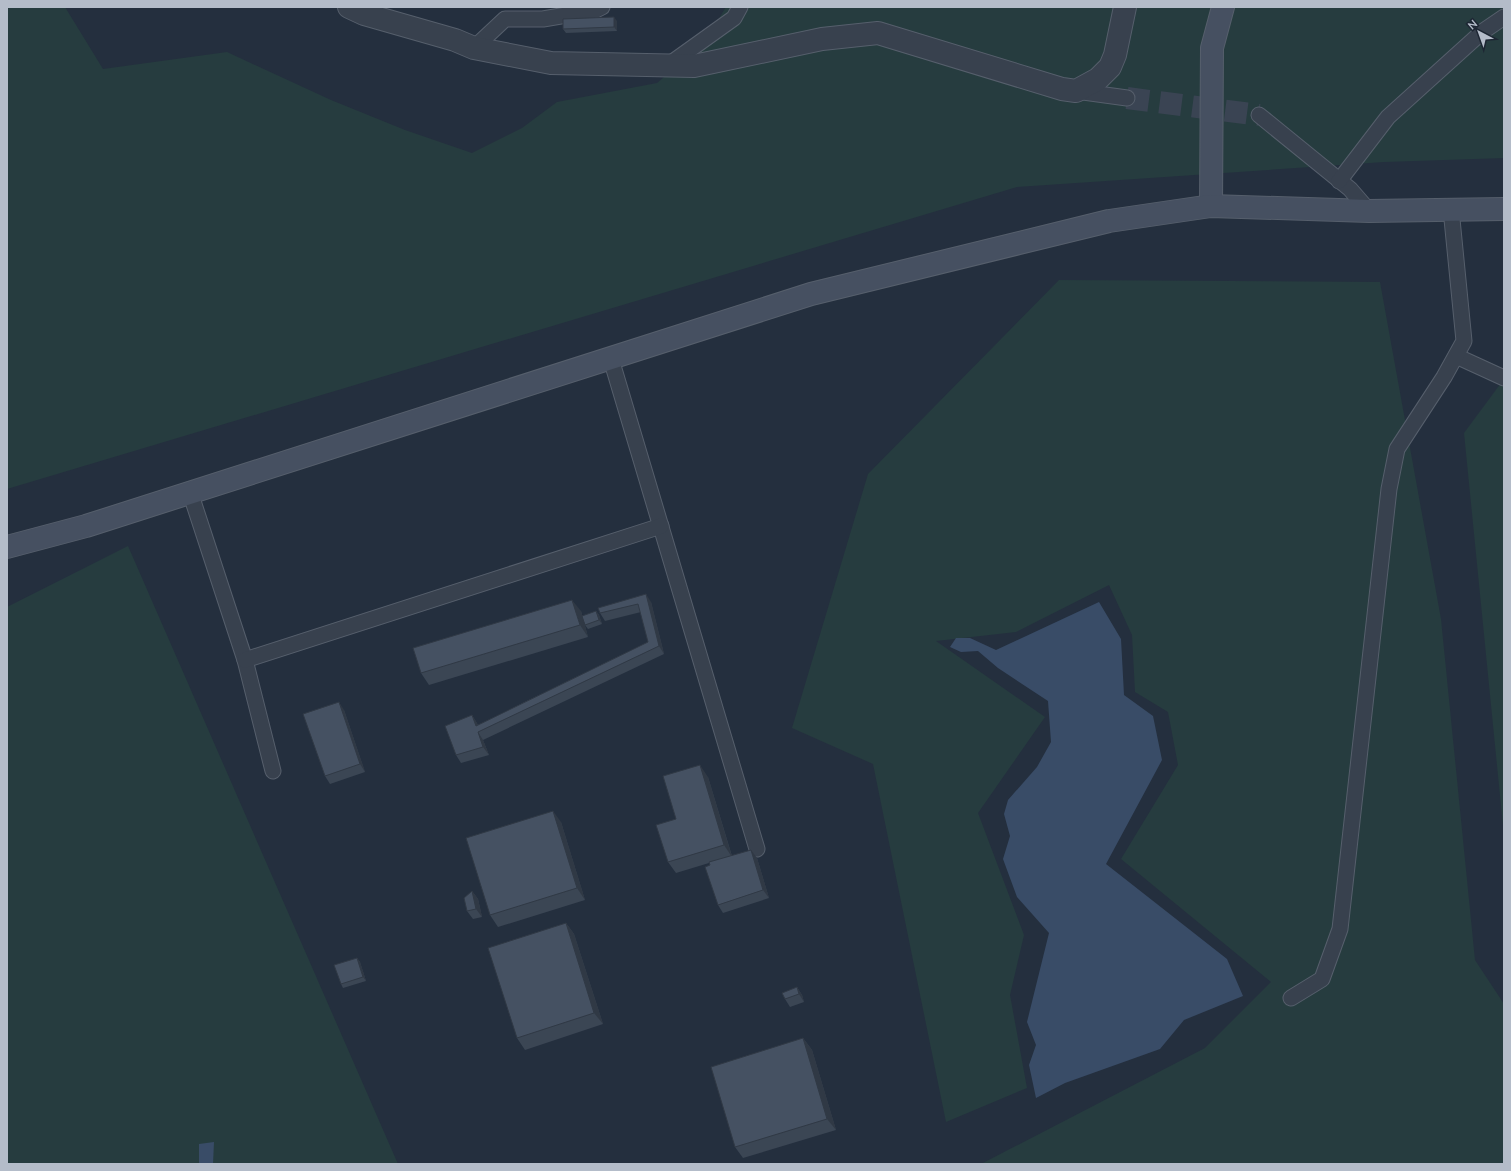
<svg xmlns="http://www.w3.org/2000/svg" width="1511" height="1171" font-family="'Nunito Sans',sans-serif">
<rect width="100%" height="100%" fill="#242f3e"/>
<g fill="#263c3f">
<path d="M7,7H65L103,69L227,52L331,100L405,130L472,153L522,128L557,102L657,83L703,44L726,7H1504V158L1384,162L1017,187L7,489Z"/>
<path d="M1059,280L1380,282L1441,619L1475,960L1504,1004V1164H981L1205,1048L1271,982L1121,859L1178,765L1168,712L1135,692L1132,635L1109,585L1016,632L936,641L1045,717L978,813L1024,935L1010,995L1027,1088L946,1122L873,764L792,728L868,474Z"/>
<path d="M1504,379V836L1464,433Z"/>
<path d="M128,546L398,1164H7V607Z"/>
</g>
<g fill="#394c67">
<path d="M1099,602L1121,639L1124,695L1153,716L1162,760L1106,864L1227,959L1243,996L1184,1020L1160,1049L1065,1083L1036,1098L1029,1065L1036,1045L1027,1022L1049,933L1017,897L1003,859L1010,836L1004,814L1008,800L1037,767L1051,742L1048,701L998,668L978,651L961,652L950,647L956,638H970L996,650Z"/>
<path d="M214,1142L213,1164H199V1144Z"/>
</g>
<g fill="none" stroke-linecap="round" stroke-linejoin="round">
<path stroke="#3a4453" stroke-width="22" stroke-dasharray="22 11" stroke-linecap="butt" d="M1127,98L1259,115"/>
<defs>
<g id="lane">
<path d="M474,48L505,19H543L596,10L602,7"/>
<path d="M667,66L734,18L740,7"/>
<path d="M1076,91L1127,98"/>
<path d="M1259,115L1350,189L1369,211"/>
<path d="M1339,181L1388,117L1482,32L1504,17"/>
<path d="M1456,356L1504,378"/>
<path d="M611,359L757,849"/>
<path d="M190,492L245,660L273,771"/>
<path d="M245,660L661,526"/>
<path d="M1291,998L1322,979L1340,929L1389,489L1397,449L1444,377L1464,341L1451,209"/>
</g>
<path id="street" d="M349,7L364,14L455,40L474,48L551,63L694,66L822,39L878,33L1062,89L1076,91L1098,79L1110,67L1115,55L1125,7"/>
<g id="secondary">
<path d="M1211,206L1212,48L1223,7"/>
<path d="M7,547L86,526L811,294L1109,221L1211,206L1369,211L1504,209"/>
</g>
</defs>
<use href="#lane" stroke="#565f6c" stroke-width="17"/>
<use href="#street" stroke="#565f6c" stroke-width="24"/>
<use href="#secondary" stroke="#565f6c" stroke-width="24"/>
<use href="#lane" stroke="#38414e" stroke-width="15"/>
<use href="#street" stroke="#38414e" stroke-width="22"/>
<use href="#secondary" stroke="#465061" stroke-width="22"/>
</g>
<g fill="#3b4654">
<path d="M617,21V31L566,33L563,29Z"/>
<path d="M651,602L664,654L483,740L489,755L461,763L456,755L472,715L478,725L648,642L641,612L605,621L600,613L598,608Z"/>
<path d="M581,611L588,637L429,685L421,673Z"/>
<path d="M596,611L599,615L602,624L588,629L585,625Z"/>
<path d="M344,710L365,772L330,784L325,776Z"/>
<path d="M708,777L732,856L757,858L769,898L723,913L718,905L709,863L676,873L668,862L676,819Z"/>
<path d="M561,822L585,900L498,927L490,915Z"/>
<path d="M472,891L478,899L482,917L473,919L467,911Z"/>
<path d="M566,923L574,934L603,1024L525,1050L517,1038Z"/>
<path d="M357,958L360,962L366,981L343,988L341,984Z"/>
<path d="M797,987L802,995L804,1002L790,1007L785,999Z"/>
<path d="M803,1038L812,1050L836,1130L743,1158L735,1147Z"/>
</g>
<g fill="#303945">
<path d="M614,17L617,21V31L614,27Z"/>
<path d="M646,594L651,602L664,654L659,646Z"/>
<path d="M572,600L581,611L588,637L580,625Z"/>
<path d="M596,611L599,615L602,624L599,620Z"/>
<path d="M339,702L344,710L365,772L360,764Z"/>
<path d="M472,715L477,723L480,731L476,726Z"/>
<path d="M478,732L483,740L489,755L483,747Z"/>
<path d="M700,765L708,777L732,857L724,845Z"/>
<path d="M553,811L561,822L585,900L577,888Z"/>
<path d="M751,850L757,858L769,898L763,890Z"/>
<path d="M472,891L478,899L482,917L476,909Z"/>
<path d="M566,923L574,934L603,1024L594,1013Z"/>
<path d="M357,958L360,962L366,981L363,977Z"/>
<path d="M797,987L802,995L804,1002L799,994Z"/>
<path d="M803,1038L812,1050L836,1130L827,1119Z"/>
</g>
<g fill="#455162" stroke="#303945">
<path d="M614,17V27L563,29V19Z"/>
<path d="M646,594L659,646L478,732L483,747L456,755L445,726L472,715L476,726L648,642L638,604L600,613L598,608Z"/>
<path d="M572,600L580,625L421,673L413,648Z"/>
<path d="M596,611L599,620L585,625L582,616Z"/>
<path d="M339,702L360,764L325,776L303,714Z"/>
<path d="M700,765L724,845L668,862L656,825L676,819L663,776Z"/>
<path d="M553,811L577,888L490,915L466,838Z"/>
<path d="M751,850L763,890L718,905L705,867L710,865L709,862Z"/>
<path d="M472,891L476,909L467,911L464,898Z"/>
<path d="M566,923L594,1013L517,1038L488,948Z"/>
<path d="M357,958L363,977L341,984L334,965Z"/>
<path d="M797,987L799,994L785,999L782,993Z"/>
<path d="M803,1038L827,1119L735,1147L711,1067Z"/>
</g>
<rect width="1511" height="1171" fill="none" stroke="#b4bcc9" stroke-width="16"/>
<g transform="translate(1479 32) rotate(319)" stroke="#1d2633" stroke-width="3" paint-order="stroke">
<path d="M0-3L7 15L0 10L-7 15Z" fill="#b4bcc9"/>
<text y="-6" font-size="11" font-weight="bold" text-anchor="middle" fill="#b4bcc9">N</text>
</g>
</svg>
